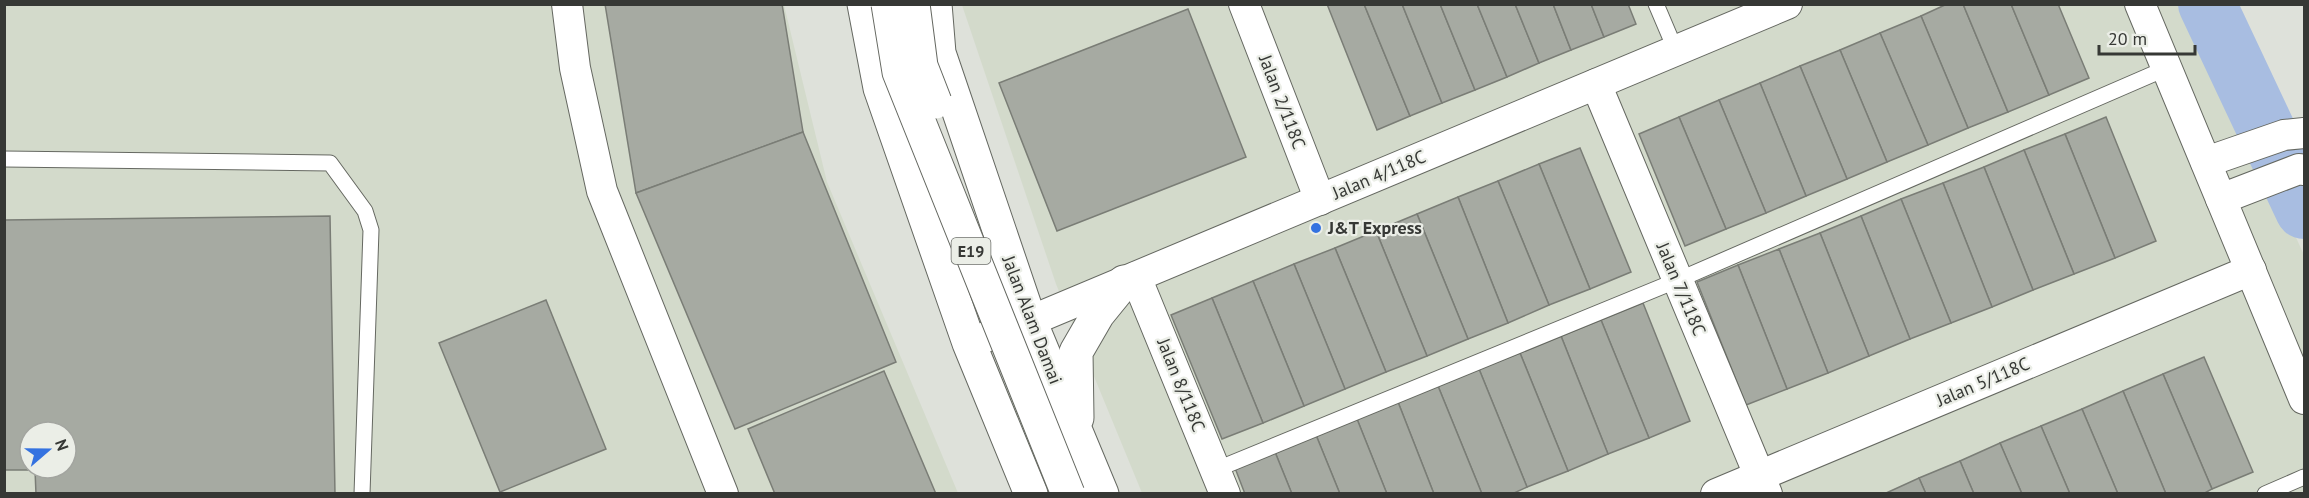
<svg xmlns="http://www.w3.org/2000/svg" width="2309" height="498" font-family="'PT Sans',sans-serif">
<rect width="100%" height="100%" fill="#dee1da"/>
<g fill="#d3dacb" fill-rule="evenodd">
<path d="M4,5H784L827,182L958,493H5ZM30,432H66V468H30Z"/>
<path d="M962,5H2189L2304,255V493H1142L1056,284Z"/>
</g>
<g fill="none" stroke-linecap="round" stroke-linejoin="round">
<path stroke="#a8bde1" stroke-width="58" d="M2207,4L2304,210"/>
</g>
<g fill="#a6aaa2" stroke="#7a7d76" stroke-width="1.5" fill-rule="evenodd">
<path d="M605,4H782L803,132L636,193Z"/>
<path d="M1327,4H1364L1410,116L1377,130Z"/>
<path d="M1364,4H1402L1442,103L1410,116Z"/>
<path d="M1402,4H1440L1475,90L1442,103Z"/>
<path d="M1440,4H1477L1507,77L1475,90Z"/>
<path d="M1477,4H1515L1539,63L1507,77Z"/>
<path d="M1515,4H1553L1571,50L1539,63Z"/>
<path d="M1553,4H1591L1604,37L1571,50Z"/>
<path d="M1591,4H1628L1636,24L1604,37Z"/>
<path d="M1947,4H1963L2008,112L1968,128L1921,16Z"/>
<path d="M1963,4H2011L2049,95L2008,112Z"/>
<path d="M2011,4H2058L2089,78L2049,95Z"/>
<path d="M1188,9L1246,157L1057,231L999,83Z"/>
<path d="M1921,16L1968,128L1928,145L1880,33Z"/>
<path d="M1880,33L1928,145L1887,162L1840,50Z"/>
<path d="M1840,50L1887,162L1847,179L1800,66Z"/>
<path d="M1800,66L1847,179L1806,196L1760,83Z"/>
<path d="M1760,83L1806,196L1766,213L1719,100Z"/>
<path d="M1719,100L1766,213L1726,229L1679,117Z"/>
<path d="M1679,117L1726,229L1685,246L1639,134Z"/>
<path d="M2106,117L2156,241L2115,258L2065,134Z"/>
<path d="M803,132L896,362L735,429L636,193Z"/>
<path d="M2065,134L2115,258L2074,274L2024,150Z"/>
<path d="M1580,148L1631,272L1590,289L1539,164Z"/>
<path d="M2024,150L2074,274L2033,290L1984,167Z"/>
<path d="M1539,164L1590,289L1549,305L1498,181Z"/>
<path d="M1984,167L2033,290L1992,307L1943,183Z"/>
<path d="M1498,181L1549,305L1508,323L1458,197Z"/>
<path d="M1943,183L1992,307L1951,323L1901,199Z"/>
<path d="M1458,197L1508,323L1468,339L1417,214Z"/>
<path d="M1901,199L1951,323L1910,339L1861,216Z"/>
<path d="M1417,214L1468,339L1427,356L1376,231Z"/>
<path d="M330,216L335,494H36L35,470H4V220ZM30,432H66V468H30Z"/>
<path d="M1861,216L1910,339L1869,356L1820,233Z"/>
<path d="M1376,231L1427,356L1386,372L1335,248Z"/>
<path d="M1820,233L1869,356L1828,373L1779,249Z"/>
<path d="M1335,248L1386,372L1345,389L1294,264Z"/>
<path d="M1779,249L1828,373L1787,389L1738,265Z"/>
<path d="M1294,264L1345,389L1304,406L1253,281Z"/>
<path d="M1738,265L1787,389L1746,405L1697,282Z"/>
<path d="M1253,281L1304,406L1263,423L1212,298Z"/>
<path d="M1212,298L1263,423L1222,439L1171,315Z"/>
<path d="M546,300L606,449L500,492L439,343Z"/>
<path d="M1643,303L1690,421L1649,438L1601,320Z"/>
<path d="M1601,320L1649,438L1608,454L1561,336Z"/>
<path d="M1561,336L1608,454L1568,471L1520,353Z"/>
<path d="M1520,353L1568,471L1527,487L1479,369Z"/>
<path d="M2204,357L2253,472L2212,489L2163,374Z"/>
<path d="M1479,369L1527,487L1512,494H1482L1438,386Z"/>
<path d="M884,371L936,494H775L748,429Z"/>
<path d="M2163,374L2212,489L2203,494H2166L2123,391Z"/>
<path d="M1438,386L1482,494H1434L1398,402Z"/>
<path d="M2123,391L2166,494H2118L2082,409Z"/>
<path d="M1398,402L1434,494H1387L1357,419Z"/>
<path d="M2082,409L2118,494H2070L2041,426Z"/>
<path d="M1357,419L1387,494H1340L1316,435Z"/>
<path d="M2041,426L2070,494H2022L2000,443Z"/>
<path d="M1316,435L1340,494H1292L1275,452Z"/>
<path d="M2000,443L2022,494H1974L1960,461Z"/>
<path d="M1275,452L1292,494H1245L1235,468Z"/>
<path d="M1960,461L1974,494H1926L1919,478Z"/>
<path d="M1919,478L1926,494H1884Z"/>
</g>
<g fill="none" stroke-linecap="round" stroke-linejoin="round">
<defs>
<g id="service">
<path d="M1656,4L1676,51"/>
<path d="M4,159L330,163L365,211L371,230L362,494"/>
<path d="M1215,470L1678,280L2167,68"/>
<path d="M2265,494L2304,477"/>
</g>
<g id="minor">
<path d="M567,4L575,68L602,191L723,494"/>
<path d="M1244,4L1320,200"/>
<path d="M2140,4L2304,399"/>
<path d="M1596,84L1767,494"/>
<path d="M2206,162L2284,135L2304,133"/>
<path d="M2221,199L2299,169L2304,170"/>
<path d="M1136,277L1225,494"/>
<path d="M969,343L1030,321L1787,4"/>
<path d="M1716,494L2251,270"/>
</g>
<g id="secondary">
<path d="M864,4L880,88L969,343L1031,494"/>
<path d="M935,4L939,53L1030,321L1102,494"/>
<path d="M1077,418L1076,352L1098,314L1124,282"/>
</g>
</defs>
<use href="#service" stroke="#656861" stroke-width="17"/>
<use href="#minor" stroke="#656861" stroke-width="32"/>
<use href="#secondary" stroke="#656861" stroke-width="35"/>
<use href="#service" stroke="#fff" stroke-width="15"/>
<use href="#minor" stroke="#fff" stroke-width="30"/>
<use href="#secondary" stroke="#fff" stroke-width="33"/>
<defs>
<g id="motorway-bridge">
<path d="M888,4L899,72L1068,494"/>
<path d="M913,4L921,66L935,102"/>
</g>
</defs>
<use href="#motorway-bridge" stroke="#656861" stroke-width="35" stroke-linecap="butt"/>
<use href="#motorway-bridge" stroke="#fff" stroke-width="33"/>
</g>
<circle fill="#3472e0" stroke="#ebeee7" stroke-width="2" cx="1316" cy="228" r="6"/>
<g text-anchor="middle" stroke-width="4.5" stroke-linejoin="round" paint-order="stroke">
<rect fill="#ebeee7" stroke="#6c6f6a" stroke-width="1.5" x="951.5" y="238" width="39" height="26" rx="4.5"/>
<g font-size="16" font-weight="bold" fill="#363835">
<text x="971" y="257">E19</text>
</g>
<g font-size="18" fill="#363835" stroke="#ebeee7">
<text transform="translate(1282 102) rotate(69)" y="6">Jalan 2/118C</text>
<text transform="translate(1379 175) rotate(-23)" y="6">Jalan 4/118C</text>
<text transform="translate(1681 289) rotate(67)" y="6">Jalan 7/118C</text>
<text transform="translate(1032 320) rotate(69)" y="6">Jalan Alam Damai</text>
<text transform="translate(1983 382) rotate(-23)" y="6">Jalan 5/118C</text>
<text transform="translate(1181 385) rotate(68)" y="6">Jalan 8/118C</text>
</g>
<g font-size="18" font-weight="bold" fill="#363835" stroke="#ebeee7" text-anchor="start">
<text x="1328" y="234">J&amp;T Express</text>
</g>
</g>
<rect width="2309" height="498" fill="none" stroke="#363835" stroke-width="12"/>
<g transform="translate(48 450) rotate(70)"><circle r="28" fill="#ebeee7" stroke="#a3a5a0" stroke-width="1.5"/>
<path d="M0-4.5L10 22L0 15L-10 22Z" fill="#3472e0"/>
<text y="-9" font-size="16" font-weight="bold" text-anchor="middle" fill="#363835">N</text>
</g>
<path d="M2099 45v9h96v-9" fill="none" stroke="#363835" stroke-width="3"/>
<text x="2108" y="45" font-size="18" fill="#363835" stroke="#ebeee7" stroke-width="4.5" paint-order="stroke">20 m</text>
</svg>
